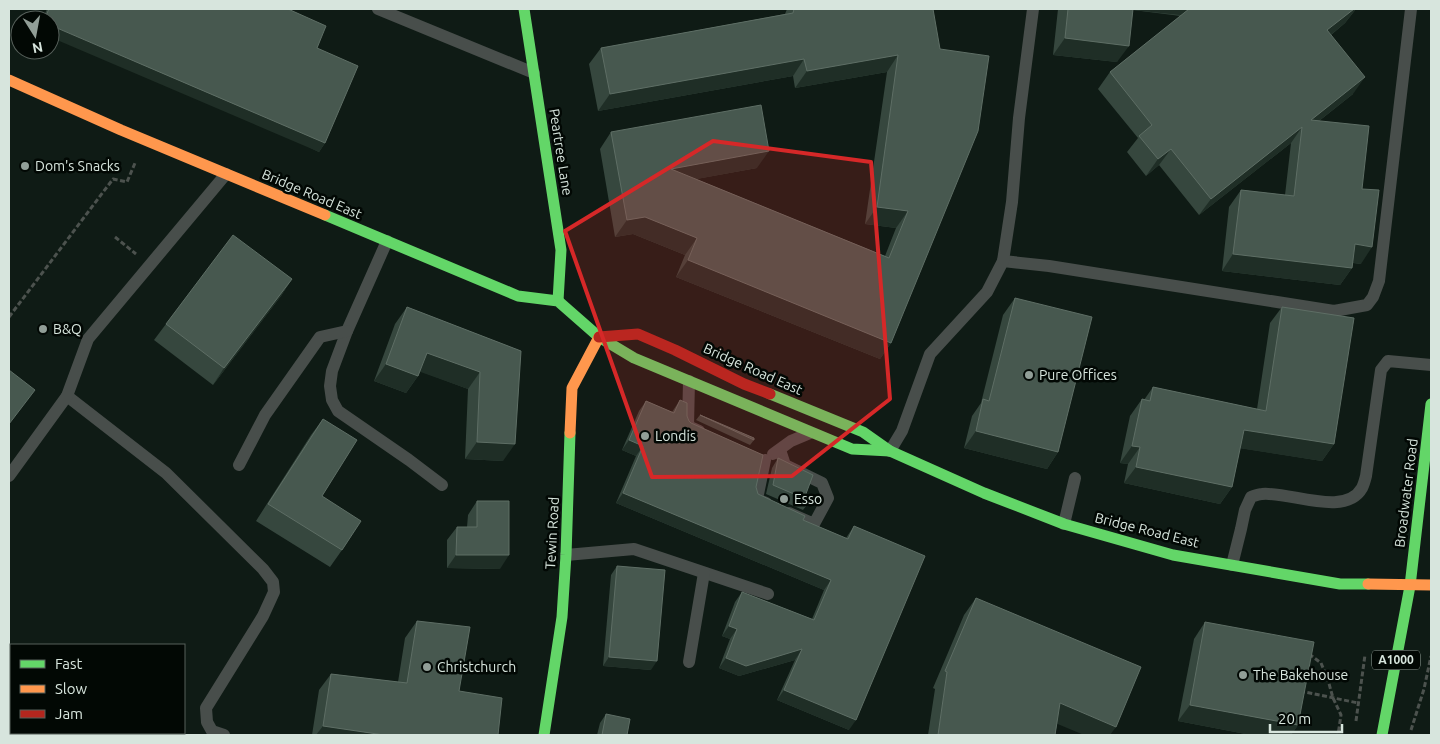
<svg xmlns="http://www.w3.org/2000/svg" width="1440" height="744" font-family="Ubuntu,sans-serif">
<rect width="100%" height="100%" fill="#0f1b15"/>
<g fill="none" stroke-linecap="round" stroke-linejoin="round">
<g stroke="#4c524e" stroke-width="3" stroke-dasharray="5 2.5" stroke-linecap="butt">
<path d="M115,237L136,254"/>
<path d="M9,317L113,179L127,182L135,163"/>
<path d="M1309,654L1321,663L1328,680L1333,698L1341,715L1338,735"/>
<path d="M1300,691L1358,703"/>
<path d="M1356,721L1365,655"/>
<path d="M1411,730L1424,689L1431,656"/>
</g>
<g stroke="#484e4b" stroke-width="12">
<path d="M378,9L534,73"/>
<path d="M387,241L347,331L332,371L330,386L332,400L338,411L409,460L442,485"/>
<path d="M1003,261L1049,266L1334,311L1367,305L1373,297L1379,281L1411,9"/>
<path d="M689,381L688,426L699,431"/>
<path d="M67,396L166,473L263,569L273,582L274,592L263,616L206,708L207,722L212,731L224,735"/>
<path d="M780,450L785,465L822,483L828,498L814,524L789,513"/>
<path d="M890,451L902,431L930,354L987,292L1003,261L1012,202L1019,118L1033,9"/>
<path d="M773,454L791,441L810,433"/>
<path d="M765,460L757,499L766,503"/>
<path d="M239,465L265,415L320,337L347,331"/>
<path d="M9,476L67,396L88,339L226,174"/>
<path d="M1064,524L1075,478"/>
<path d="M566,555L634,549L768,594"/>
<path d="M1232,565L1241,529L1245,510L1251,497C1254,496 1258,494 1262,494C1289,491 1345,518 1362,488C1364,484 1365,480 1366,476L1381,370L1388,361L1431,365"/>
<path d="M689,662L704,573"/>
</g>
<g stroke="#63d668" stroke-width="11">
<path d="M524,9L561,250L558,301"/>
<path d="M325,215L518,296L558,301L599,337L634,358L852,449L890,451"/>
<path d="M770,394L863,432L890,451L984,493L1064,524L1173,555L1340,584H1368"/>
<path d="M544,735L562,617L566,555L570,433"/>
<path d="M1382,735L1410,586L1431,404"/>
</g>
<g stroke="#ff974d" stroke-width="11">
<path d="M9,80L121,130L325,215"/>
<path d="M570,433L572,388L599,337"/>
<path d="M1368,584L1431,585"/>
</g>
<path stroke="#b3261e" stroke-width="11" d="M599,337L638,334L675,350L744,384L770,394"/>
</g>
<g fill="#36473e">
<path d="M47,9H288L317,48L325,143L319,152L50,20H42Z"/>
<path d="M787,9H933L891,343L880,359L676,277L685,255L633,234L615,237L600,149L611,132L757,168L696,179L885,256L896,228L865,224L887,72L795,88L793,76L598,111L589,64L601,48L785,14Z"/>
<path d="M1058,9H1356L1345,23L1331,35L1353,94L1319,121L1362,189L1361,264L1353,263L1352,268L1340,285L1222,271L1229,207L1241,190L1285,195L1291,143L1199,215L1159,165L1146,176L1127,152L1138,138L1098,89L1110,72L1181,16L1133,10L1117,62L1053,55Z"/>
<path d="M292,279L281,296L213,385L154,340L166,324Z"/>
<path d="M1015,298L1058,452L1047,469L964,448L972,416L981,403L1003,315Z"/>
<path d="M407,307L521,351L503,461L465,459L468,389L420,371L418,376L406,393L374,381L395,324Z"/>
<path d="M1282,307L1334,444L1322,461L1240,448L1232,487L1220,504L1124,483L1128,464L1120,463L1130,416L1142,399L1144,400L1153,387L1257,409L1270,323Z"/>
<path d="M680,400L689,421L756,487L758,494L803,520L846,538L854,526L849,730L777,700L795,660L739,676L719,668L730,639L722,636L735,602L742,592L812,619L824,590L616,503L636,456L622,450L639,411L646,401L672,412Z"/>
<path d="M700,415L754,440L750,445L696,420Z"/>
<path d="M323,419L322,496L342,550L330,567L256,521L311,435Z"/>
<path d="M778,458L804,499L810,501L803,510L766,494L772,468Z"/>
<path d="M477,501L500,569L447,568V540L457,527H467L468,515Z"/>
<path d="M617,566L651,670L603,666L611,575Z"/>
<path d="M976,598L1057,724L1055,735H928L935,689L933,688L964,615Z"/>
<path d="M417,621L459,691L498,735H312L319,690L331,674L398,682L405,638Z"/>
<path d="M1205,622L1298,725L1291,735H1251L1178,721L1194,639Z"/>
<path d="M606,714L627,735H597L600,723Z"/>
</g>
<g fill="#1f2e26">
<path d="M1123,9H1194L1189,16Z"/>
<path d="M1354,9H1356L1345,23L1316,47L1327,30Z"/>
<path d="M50,25L325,143L319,152L50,37Z"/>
<path d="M1065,38L1129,46L1117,62L1053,55Z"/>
<path d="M898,55L887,72L795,88L807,71Z"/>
<path d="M804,59L793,76L598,111L610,94Z"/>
<path d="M1365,77L1353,94L1301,135L1311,120Z"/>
<path d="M1302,127L1291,143L1199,215L1211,199Z"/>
<path d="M1171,149L1159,165L1146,176L1158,159Z"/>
<path d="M769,151L757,168L659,186L671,169Z"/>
<path d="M877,207L908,211L896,228L865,224Z"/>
<path d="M645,217L697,238L685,255L633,234L615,237L627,220Z"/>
<path d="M1355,244L1372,247L1361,264L1343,261Z"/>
<path d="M1233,254L1352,268L1340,285L1222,271Z"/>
<path d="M688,260L891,343L880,359L676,277Z"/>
<path d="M292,279L281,296L213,385L224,368Z"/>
<path d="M427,353L480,372L468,389L415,370Z"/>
<path d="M386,364L418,376L406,393L374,381Z"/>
<path d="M1244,430L1334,444L1322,461L1232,447Z"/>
<path d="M976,431L1058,452L1047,469L964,448Z"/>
<path d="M629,440L643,446L636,456L622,450Z"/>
<path d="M477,442L515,444L503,461L465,459Z"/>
<path d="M1132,446L1140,447L1128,464L1120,463Z"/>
<path d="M1136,467L1232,487L1220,504L1124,483Z"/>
<path d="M623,493L831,580L824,590L616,503Z"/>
<path d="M456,555H509L500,569L447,568Z"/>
<path d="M729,626L737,629L730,639L722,636Z"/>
<path d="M802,649L795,660L739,676L719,668L726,658Z"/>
<path d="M609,657L657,661L651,670L603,666Z"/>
<path d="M784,690L856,720L849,730L777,700Z"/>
<path d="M1060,703L1116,727L1110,735H1084L1048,720Z"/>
<path d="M1190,705L1298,725L1291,735H1251L1178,721Z"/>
<path d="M323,726L384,735H316Z"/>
</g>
<g fill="#47584f" stroke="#5e6e65">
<path d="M49,9H288L326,26L317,48L358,66L325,143L50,25V20H44Z"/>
<path d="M794,9H933L940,49L989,56L978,131L891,343L688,260L697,238L645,217L627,220L611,132L761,105L769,151L671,169L889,258L908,211L877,207L898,55L807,71L804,59L610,94L601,48L793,13Z"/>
<path d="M1068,9H1133L1129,46L1065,38Z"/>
<path d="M1189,9H1354L1327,30L1365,77L1311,120L1369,126L1362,189L1379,190L1372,247L1355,244L1352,268L1233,254L1241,190L1294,196L1302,127L1211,199L1171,149L1158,159L1139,136L1152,125L1110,72Z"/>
<path d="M233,235L292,279L224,368L166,324Z"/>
<path d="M1015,298L1092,317L1058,452L976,431L983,399L989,401Z"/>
<path d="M407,307L521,351L515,444L477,442L480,372L427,353L418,376L386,364Z"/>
<path d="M1282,307L1354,318L1334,444L1244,430L1232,487L1136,467L1140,447L1132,446L1142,399L1150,401L1153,387L1266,411Z"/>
<path d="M9,370L35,390L9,424Z"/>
<path d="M680,400L687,403V416L689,421L691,423L763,455L756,487L758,494L805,516L803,520L848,539L854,526L925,556L856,720L784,690L802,649L746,666L726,658L737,629L729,626L742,592L814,620L831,580L623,493L643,446L629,440L646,401L674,413Z"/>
<path d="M700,415L754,438V440Z"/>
<path d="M323,419L357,440L322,496L361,521L342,550L268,504Z"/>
<path d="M778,458L813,475L804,499L810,501L773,485Z"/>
<path d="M477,501H509V555H456L457,527H477Z"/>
<path d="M617,566L665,570L657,661L609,657Z"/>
<path d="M976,598L1141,667L1116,727L1060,703L1055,735H938L947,672L945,671Z"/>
<path d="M417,621L470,627L459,691L502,698L498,735H384L323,726L331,674L407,683Z"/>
<path d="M1205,622L1314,642L1298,725L1190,705Z"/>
<path d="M606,714L630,719L627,735H602Z"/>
</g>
<path fill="#d62828" fill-opacity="0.2" stroke="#d62828" stroke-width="4" stroke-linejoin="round" d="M713,141L871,162L890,399L792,476L652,477L565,231Z"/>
<g fill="#919e97" stroke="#020804" stroke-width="2">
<circle cx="25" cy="166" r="5"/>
<circle cx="43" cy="329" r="5"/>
<circle cx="1029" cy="375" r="5"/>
<circle cx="645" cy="436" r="5"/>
<circle cx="784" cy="499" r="5"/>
<circle cx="427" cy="667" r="5"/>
<circle cx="1243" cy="675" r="5"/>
</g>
<g text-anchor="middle" stroke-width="5" stroke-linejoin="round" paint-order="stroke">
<rect fill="#020804" stroke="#97a39c" stroke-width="1" x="1372" y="650.5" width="48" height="19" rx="4"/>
<g font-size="12" font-weight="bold" fill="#d7e5dd">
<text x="1396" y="664">A1000</text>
</g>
<g font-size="14" fill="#d7e5dd" stroke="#020804">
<text transform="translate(561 152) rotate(81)" y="5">Peartree Lane</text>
<text transform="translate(312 194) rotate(23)" y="5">Bridge Road East</text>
<text transform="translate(753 369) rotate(24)" y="5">Bridge Road East</text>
<text transform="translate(1406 493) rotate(-83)" y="5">Broadwater Road</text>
<text transform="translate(1147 530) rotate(14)" y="5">Bridge Road East</text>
<text transform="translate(552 533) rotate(-87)" y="5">Tewin Road</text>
</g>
<g font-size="14" fill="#d7e5dd" stroke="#020804" text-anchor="start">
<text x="35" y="171">Dom's Snacks</text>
<text x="53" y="334">B&amp;Q</text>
<text x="1039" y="380">Pure Offices</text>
<text x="655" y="441">Londis</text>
<text x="794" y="504">Esso</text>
<text x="437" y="672">Christchurch</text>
<text x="1253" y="680">The Bakehouse</text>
</g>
</g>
<rect width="1440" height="744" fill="none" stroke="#d7e5dd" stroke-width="20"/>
<rect x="10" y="644" width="175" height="90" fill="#020804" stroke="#57605b"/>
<rect x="20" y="660" width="25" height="8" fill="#63d668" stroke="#57605b"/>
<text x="55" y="669" font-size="15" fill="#d7e5dd">Fast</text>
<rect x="20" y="685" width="25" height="8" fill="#ff974d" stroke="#57605b"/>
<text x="55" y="694" font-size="15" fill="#d7e5dd">Slow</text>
<rect x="20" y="710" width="25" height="8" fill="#b3261e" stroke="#57605b"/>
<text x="55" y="719" font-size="15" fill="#d7e5dd">Jam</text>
<g transform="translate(35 35) rotate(169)"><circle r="24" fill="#020804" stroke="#57605b"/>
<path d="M0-4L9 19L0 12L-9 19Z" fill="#919e97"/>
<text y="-8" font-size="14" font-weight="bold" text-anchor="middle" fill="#d7e5dd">N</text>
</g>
<path d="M1270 724v8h72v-8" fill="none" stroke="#d7e5dd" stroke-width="2.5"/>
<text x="1278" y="724" font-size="15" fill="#d7e5dd" stroke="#020804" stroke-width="4" paint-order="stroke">20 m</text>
</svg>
